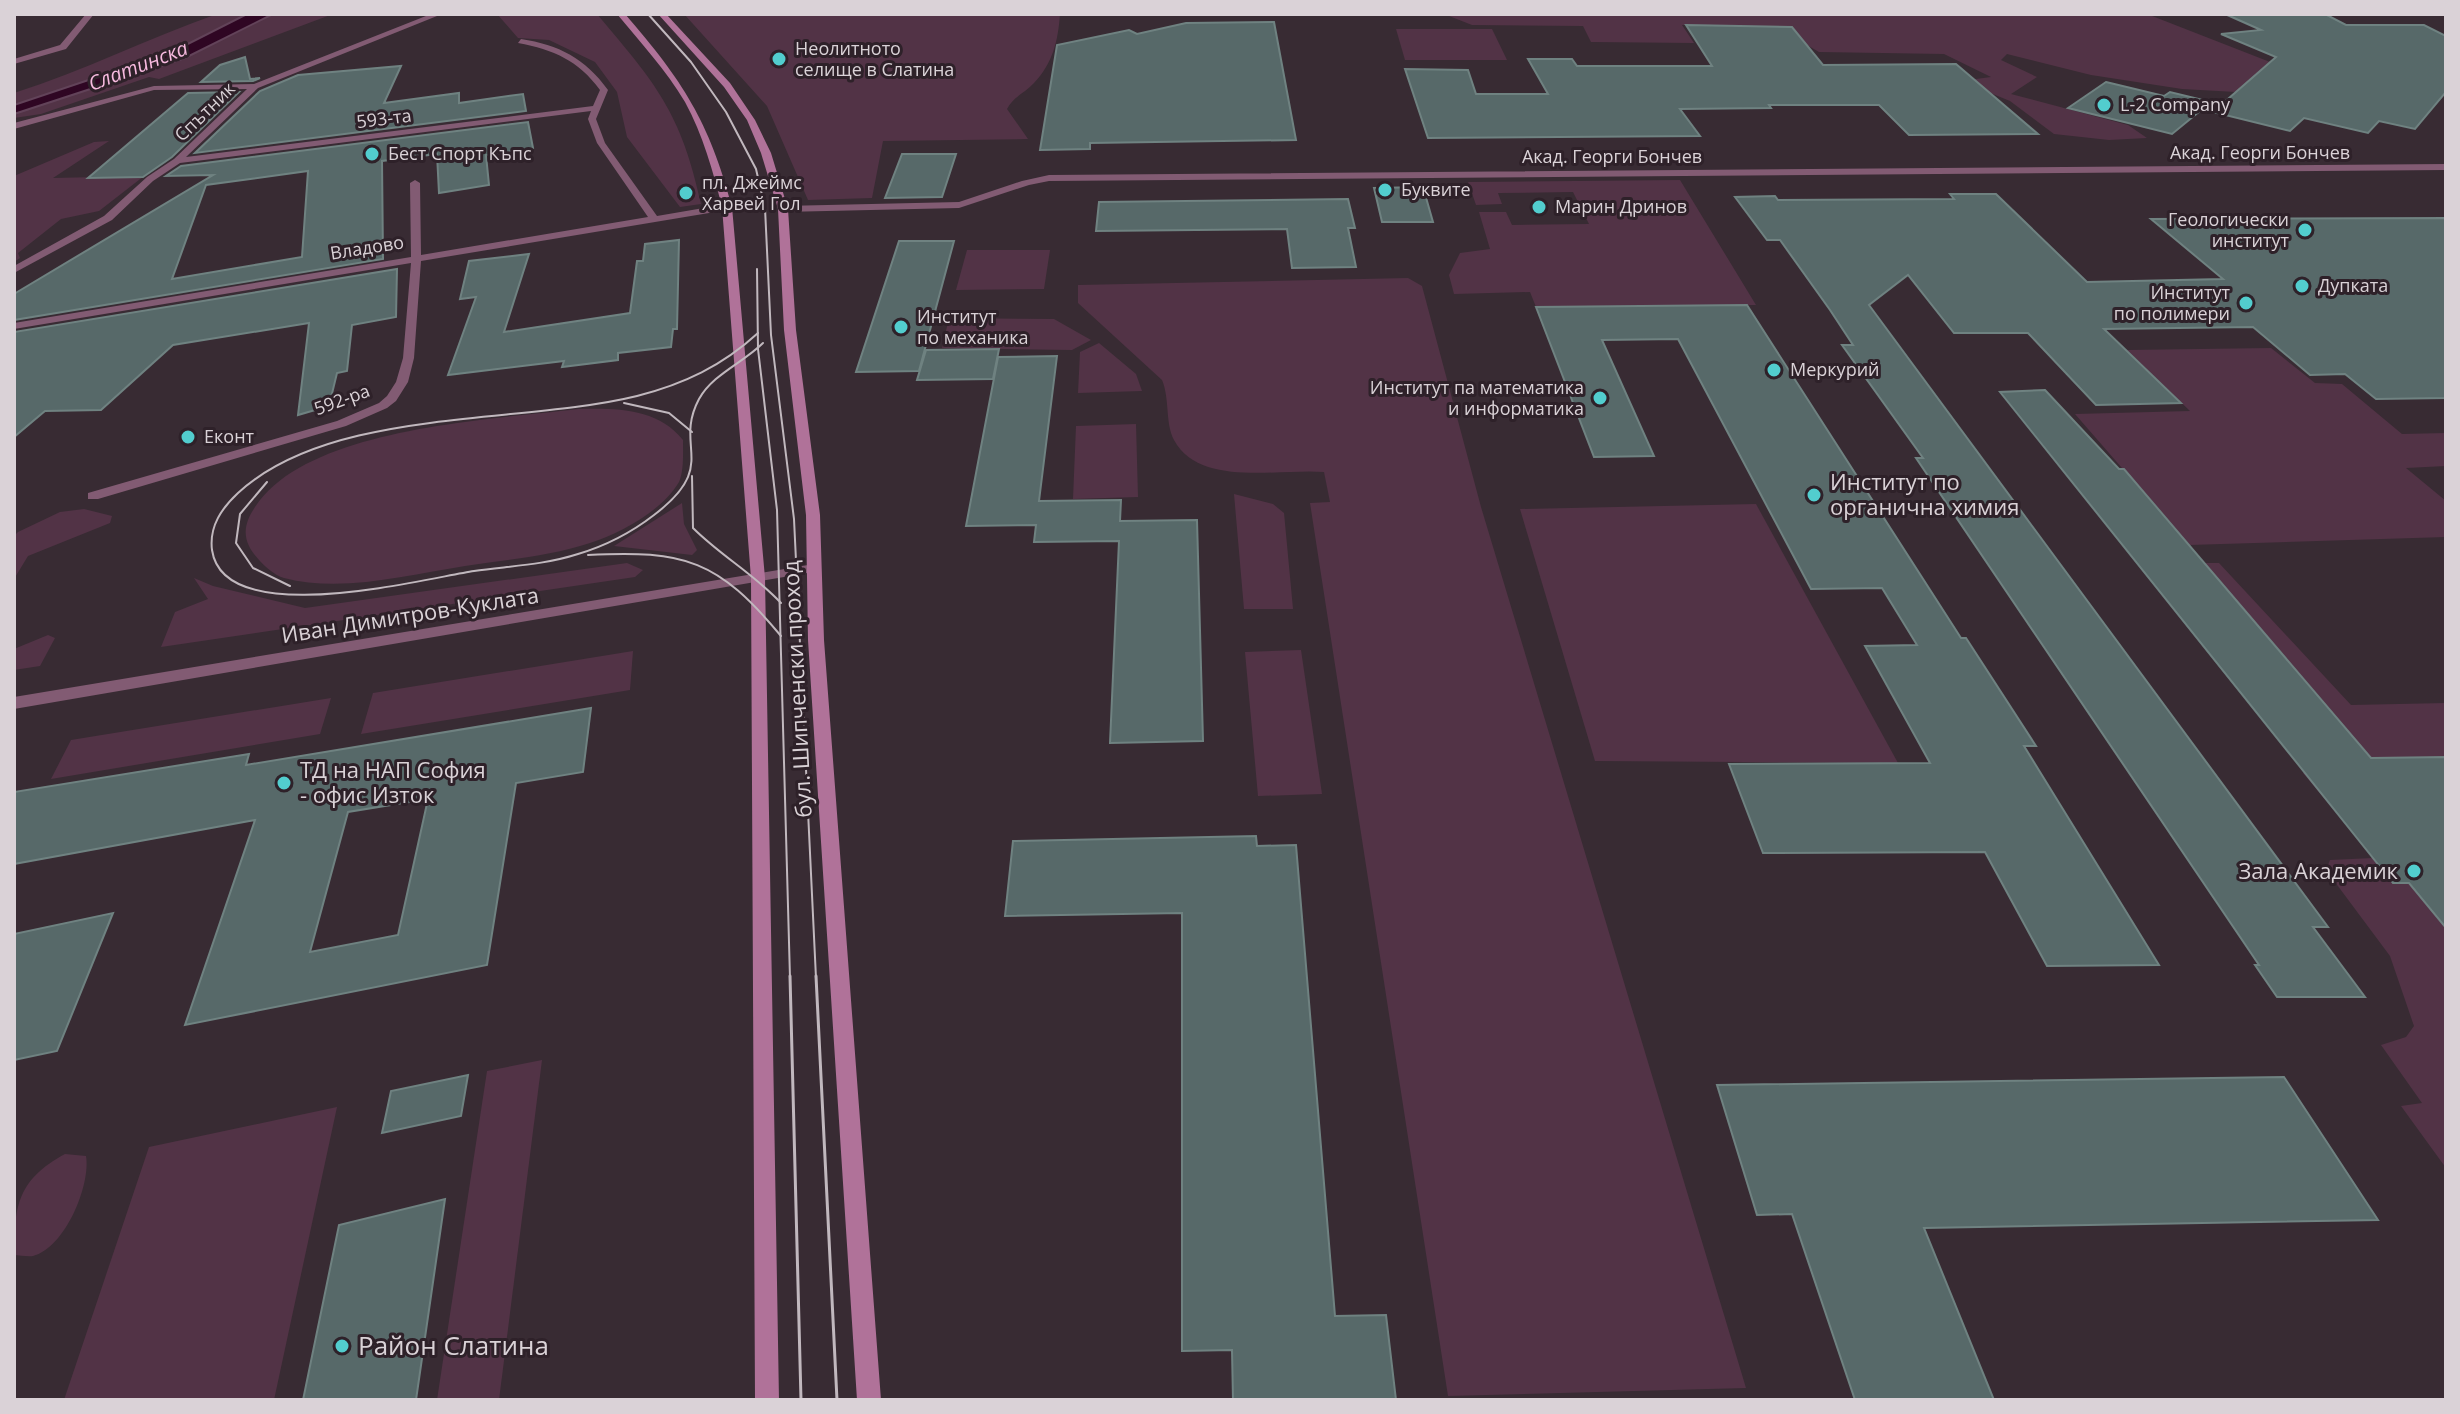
<svg xmlns="http://www.w3.org/2000/svg" width="2460" height="1414" font-family="'Open Sans',sans-serif">
<rect width="100%" height="100%" fill="#382b33"/>
<g fill="#523346">
<path d="M217,14H247L172,52L14,105V93C84,71 148,38 217,14Z"/>
<path d="M273,14H333L159,79L149,77L41,114L14,118V114L185,58Z"/>
<path d="M497,14H597C656,84 681,112 701,204L680,207L627,137L617,92L595,62L549,40L518,38Z"/>
<path d="M684,14H1060C1058,41 1053,63 1034,83C1025,93 1014,96 1007,109L1028,139L883,141L872,198L808,200L767,106Z"/>
<path d="M1444,14H2147L2296,72L2254,93L2182,89L2091,75L2007,54L2001,60L2037,77L2011,94L2128,125L2147,138L2109,140L2054,134L2010,101L1961,81L1991,77L1944,54L1819,52L1807,45L1791,27L1682,25L1694,43L1591,42L1583,26L1472,25Z"/>
<path d="M1396,29H1492L1507,60H1405Z"/>
<path d="M109,141L53,178L144,176L99,211L61,219L18,253L20,258L14,262V176L94,142Z"/>
<path d="M1680,180L1756,305L1536,307L1530,292L1454,294L1449,275L1460,253L1490,249L1479,212H1506L1512,225L1589,224L1573,192L1498,193L1502,204L1476,205L1468,182Z"/>
<path d="M967,250H1050L1044,289L956,290Z"/>
<path d="M1408,278L1422,286L1481,507L1746,1388L1448,1396L1310,503L1330,502L1324,472C1280,468 1200,488 1174,440C1165,423 1170,399 1162,380L1078,303V285Z"/>
<path d="M949,318L1054,319L1091,340L1072,350L942,348Z"/>
<path d="M1099,343L1136,374L1142,391L1078,393L1080,352Z"/>
<path d="M2271,348L2315,383L2342,384L2402,434L2446,433V466L2406,468L2446,501V537L2189,545L2075,414L2190,411L2127,350Z"/>
<path d="M578,409C616,408 658,408 683,440C683,452 684,471 679,482C662,511 621,533 590,543C550,556 506,560 465,566C407,575 342,593 284,578C272,575 254,557 249,546C242,532 247,519 255,507C307,427 491,420 578,409Z"/>
<path d="M1136,424L1138,497L1073,499L1076,426Z"/>
<path d="M1234,494L1273,504L1284,513L1293,609H1244Z"/>
<path d="M682,503L684,524L697,550L692,555L614,546Z"/>
<path d="M1756,504L1898,763L1595,761L1520,509Z"/>
<path d="M84,509L112,516L110,523L28,556L14,579V536L18,532L60,512Z"/>
<path d="M627,563L643,570L635,577L161,647L175,612L208,599L194,578L213,586L305,608Z"/>
<path d="M2204,563H2219L2351,705L2446,703V757H2425L2446,809L2334,810L2303,773H2382Z"/>
<path d="M48,635L55,638L40,666L14,670V649Z"/>
<path d="M1301,650L1322,794L1258,796L1245,652Z"/>
<path d="M633,651L630,690L361,734L373,693Z"/>
<path d="M331,698L320,734L51,779L71,740Z"/>
<path d="M2373,858L2393,883H2409L2446,929V1168L2401,1106L2422,1103L2381,1045L2406,1037L2414,1026L2390,956L2326,870L2330,860Z"/>
<path d="M542,1060L499,1400H437L487,1071Z"/>
<path d="M337,1107L274,1400H64L149,1147Z"/>
<path d="M65,1154L86,1156C91,1185 65,1248 33,1256C28,1257 19,1255 14,1255C14,1204 19,1179 65,1154Z"/>
</g>
<path fill="#2f0623" stroke="#624359" stroke-width="2" d="M247,14H273L185,58L14,114V105L172,52Z"/>
<g fill="#576969" stroke="#6f8281" stroke-width="2" fill-rule="evenodd">
<path d="M2225,14H2325L2346,25H2424L2446,36V92L2415,129L2379,121L2368,133L2304,118L2290,131L2213,112L2276,57L2221,34L2261,30Z"/>
<path d="M1274,22L1296,140L1090,143V149L1040,150L1057,45L1129,30L1137,34L1186,23Z"/>
<path d="M1686,25L1792,27L1823,65L1956,64L2038,134L1909,135L1879,105H1769L1771,108L1680,109L1700,136L1428,138L1405,69L1468,70L1476,94H1548L1528,59H1572L1577,66H1712Z"/>
<path d="M245,57L250,79L260,78L253,81L201,82L220,65Z"/>
<path d="M401,66L384,103L459,93V103L523,94L526,111L195,153L260,91L298,75Z"/>
<path d="M2106,82L2164,96L2170,92L2211,102L2172,134L2068,108Z"/>
<path d="M239,92L172,157L143,177L88,178L188,93Z"/>
<path d="M528,122L533,148L486,155L489,185L439,193L437,154L382,161L383,259L14,320V294L213,175L166,176L181,166ZM308,171L302,257L172,279L206,185Z"/>
<path d="M902,154H956L942,197L885,198Z"/>
<path d="M1423,187L1433,222H1382L1374,188Z"/>
<path d="M1950,194H1996L2087,282L2223,279L2151,219L2446,218V398L2376,399L2345,374L2310,375L2253,327L2104,329L2181,403L2096,405L2028,333H1954L1908,275L1869,305L2328,927H2313L2365,997H2277L2255,965H2259L1916,458H1923L1842,345H1853L1830,310L1780,240H1767L1735,197L1775,196L1778,200L1954,199Z"/>
<path d="M1348,199L1355,228H1348L1356,267L1292,268L1287,229L1096,231L1099,202Z"/>
<path d="M679,240L677,329H673L671,347L618,353V360L562,367L564,361L448,375L476,297L460,299L469,261L529,254L504,332L630,313L637,261H643L645,244Z"/>
<path d="M899,241H954L919,371L856,372Z"/>
<path d="M397,269L396,317L352,325L347,371L337,373L329,406L298,415L309,323L173,345L101,410L45,411L14,437V332Z"/>
<path d="M1747,305L1961,638H1966L2036,746H2024L2159,965L2047,966L1985,852L1763,853L1729,764L1930,763L1865,646L1917,645L1882,588L1811,589L1678,339L1602,340L1654,456L1594,457L1536,307Z"/>
<path d="M999,349L993,379L917,380L926,350Z"/>
<path d="M1057,356L1039,501L1121,500L1120,521L1197,520L1203,741L1110,743L1119,541L1034,542L1036,525L966,526L998,357Z"/>
<path d="M2045,390L2119,469H2124L2371,758L2446,757V928L2409,883H2393L2000,392Z"/>
<path d="M591,708L583,772L516,783L487,965L185,1025L255,820L14,864V792L249,754L246,765ZM428,799L398,935L310,952L348,812Z"/>
<path d="M1256,836L1257,846L1296,845L1335,1316L1386,1315L1396,1400H1233L1232,1350L1182,1351V913L1005,916L1013,841Z"/>
<path d="M113,913L57,1051L14,1060V934Z"/>
<path d="M468,1075L461,1116L382,1133L391,1091Z"/>
<path d="M2284,1077L2378,1220L1924,1228L1994,1400H1855L1792,1214L1757,1215L1717,1085Z"/>
<path d="M445,1199L416,1400H303L339,1225Z"/>
</g>
<g fill="none" stroke-linecap="round" stroke-linejoin="round">
<g fill="#825b73" fill-rule="evenodd">
<path d="M86,14H94L66,49L14,64V59L60,45Z"/>
<path d="M431,14H442L258,88L186,157L593,106L600,90C578,60 554,50 518,43L521,39C559,45 585,58 608,90L596,119L605,143L657,216L727,204L732,207L727,210L421,261L414,358L408,382L396,401L387,408L346,426L98,499H88V493L337,421L379,403L387,396L396,382L403,358L411,263L14,329V323L411,257L410,183L415,180L420,183L421,255L648,217L597,143L588,119L591,111L180,163L153,181L112,220L14,273V266L104,216L147,177L174,159L247,89L154,90L14,129V123L154,86L254,84Z"/>
<path d="M2446,164V170L1049,181L1029,185L959,208L783,212L778,209L783,206L959,202L1022,181L1049,175Z"/>
</g>
<path fill="#825b73" fill-rule="evenodd" d="M814,564L821,568L819,571L14,709V697Z"/>
<g fill="#b07299" fill-rule="evenodd">
<path d="M617,14H625C683,81 709,121 732,207L765,578L779,1400H755L751,578L722,207C713,171 703,135 685,102C666,70 641,43 617,14Z"/>
<path d="M658,14H666L730,83L755,120L771,153L788,209L796,330L820,515L824,640L881,1400H857L808,640L806,515L784,330L778,209L761,153L747,120L724,87Z"/>
</g>
<g stroke="#c1b8be" stroke-width="2">
<path d="M648,14L691,62L726,112L756,169L765,208L771,335L794,519L816,978"/>
<path d="M757,269L758,349L777,510L790,978"/>
<path d="M758,333C722,366 684,384 637,396C519,425 331,407 238,493C222,508 209,526 212,550C224,631 422,579 474,571C509,566 544,565 578,554C605,546 632,532 654,515C720,465 673,448 699,399C713,374 743,363 763,343"/>
<path d="M624,403L669,413L692,432"/>
<path d="M692,476L693,528C721,556 754,574 781,603"/>
<path d="M267,482L240,514L236,543L253,568L290,586"/>
<path d="M588,555C685,550 718,560 781,636"/>
</g>
<g stroke="#c1b8be" stroke-width="3">
<path d="M790,976L801,1400"/>
<path d="M816,976L837,1400"/>
</g>
</g>
<g fill="#52cdce" stroke="#2e2129" stroke-width="3">
<circle cx="779" cy="59" r="8"/>
<circle cx="2104" cy="105" r="8"/>
<circle cx="372" cy="154" r="8"/>
<circle cx="1385" cy="190" r="8"/>
<circle cx="686" cy="193" r="8"/>
<circle cx="1539" cy="207" r="8"/>
<circle cx="2305" cy="230" r="8"/>
<circle cx="2302" cy="286" r="8"/>
<circle cx="2246" cy="303" r="8"/>
<circle cx="901" cy="327" r="8"/>
<circle cx="1774" cy="370" r="8"/>
<circle cx="1600" cy="398" r="8"/>
<circle cx="188" cy="437" r="8"/>
<circle cx="1814" cy="495" r="8"/>
<circle cx="284" cy="783" r="8"/>
<circle cx="2414" cy="871" r="8"/>
<circle cx="342" cy="1346" r="8"/>
</g>
<g text-anchor="middle" stroke-width="6" stroke-linejoin="round" paint-order="stroke">
<g font-size="18" fill="#dad2d7" stroke="#2e2129" text-anchor="start">
<text x="795" y="55">Неолитното<tspan x="795" dy="21">селище в Слатина</tspan></text>
<text x="2120" y="111">L-2 Company</text>
<text x="388" y="160">Бест Спорт Къпс</text>
<text x="702" y="189">пл. Джеймс<tspan x="702" dy="21">Харвей Гол</tspan></text>
<text x="1401" y="196">Буквите</text>
<text x="1555" y="213">Марин Дринов</text>
<text x="2289" y="226" text-anchor="end">Геологически<tspan x="2289" dy="21">институт</tspan></text>
<text x="2318" y="292">Дупката</text>
<text x="2230" y="299" text-anchor="end">Институт<tspan x="2230" dy="21">по полимери</tspan></text>
<text x="917" y="323">Институт<tspan x="917" dy="21">по механика</tspan></text>
<text x="1790" y="376">Меркурий</text>
<text x="1584" y="394" text-anchor="end">Институт па математика<tspan x="1584" dy="21">и информатика</tspan></text>
<text x="204" y="443">Еконт</text>
</g>
<g font-size="18" fill="#dad2d7" stroke="#2e2129">
<text transform="translate(205 112) rotate(-44)" y="6">Спътник</text>
<text transform="translate(384 119) rotate(-7)" y="6">593-та</text>
<text x="2260" y="159">Акад. Георги Бончев</text>
<text x="1612" y="163">Акад. Георги Бончев</text>
<text transform="translate(367 248) rotate(-9)" y="6">Владово</text>
<text transform="translate(342 400) rotate(-20)" y="6">592-ра</text>
</g>
<g font-size="20" font-style="italic" fill="#f7badf" stroke="#2e2129">
<text transform="translate(138 66) rotate(-21)" y="7">Слатинска</text>
</g>
<g font-size="22" fill="#dad2d7" stroke="#2e2129" text-anchor="start">
<text x="1830" y="490">Институт по<tspan x="1830" dy="25">органична химия</tspan></text>
<text x="300" y="778">ТД на НАП София<tspan x="300" dy="25">- офис Изток</tspan></text>
<text x="2398" y="879" text-anchor="end">Зала Академик</text>
</g>
<g font-size="22" fill="#dad2d7" stroke="#2e2129">
<text transform="translate(410 615) rotate(-9)" y="8">Иван Димитров-Куклата</text>
<text transform="translate(797 689) rotate(-93)" y="8">бул. Шипченски проход</text>
</g>
<g font-size="26" fill="#dad2d7" stroke="#2e2129" text-anchor="start">
<text x="358" y="1355">Район Слатина</text>
</g>
</g>
<rect width="2460" height="1414" fill="none" stroke="#dad2d7" stroke-width="32"/>
</svg>
